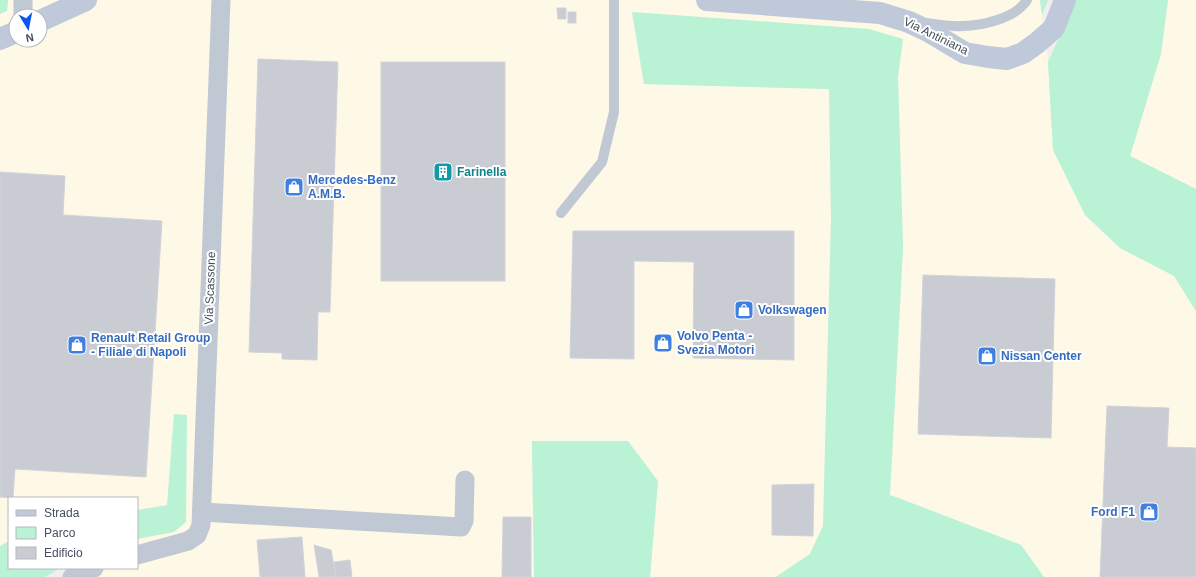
<svg xmlns="http://www.w3.org/2000/svg" width="1196" height="577" font-family="Helvetica,sans-serif">
<rect width="100%" height="100%" fill="#f1eeee"/>
<g fill="#fdf9e6" fill-rule="evenodd">
<path d="M8,0H1040L1048,62L1053,150L1120,248L1174,276L1196,311V577H1044L1021,545L905,500L890,495L903,248L898,76L903,39L632,12L644,84L829,89L831,219L823,526L810,554L776,577H650L658,481L532,441L534,577H79L70,568H137V498H9V541L0,546V14L7,11ZM16,16H40V40H16Z"/>
<path d="M1168,0H1196V189L1130,156L1161,54Z"/>
</g>
<g fill="#b9f2d5">
<path d="M0,0H8L7,11L0,14Z"/>
<path d="M1040,0H1048L1042,15Z"/>
<path d="M1070,0H1168L1161,54L1130,156L1196,189V311L1174,276L1120,248L1085,215L1053,150L1048,62L1062,31Z"/>
<path d="M632,12L869,29L903,39L898,77L903,248L890,495L1021,545L1044,577H776L810,554L823,526L831,219L829,89L644,84Z"/>
<path d="M174,414L187,415L186,522L174,532L137,539V510L167,505Z"/>
<path d="M532,441H628L658,481L650,577H534Z"/>
<path d="M9,541V568H60L45,577H0V546Z"/>
</g>
<g fill="#caccd4" stroke="#d2d3da">
<path d="M557,8H566V19H558Z"/>
<rect x="568" y="12" width="8" height="11"/>
<path d="M258,59L338,62L330,312H318L317,360L282,359V353L249,352Z"/>
<rect x="381" y="62" width="124" height="219"/>
<path d="M0,172L65,176L63,215L162,221L146,477L15,469L13,498L0,497Z"/>
<path d="M573,231H794V360L693,358L694,262L634,261V359L570,358Z"/>
<path d="M923,275L1055,279L1051,438L918,434Z"/>
<path d="M1107,406L1169,408L1167,447L1196,448V577H1100Z"/>
<path d="M814,484L813,536L772,535V485Z"/>
<path d="M503,517H531V577H502Z"/>
<path d="M302,537L305,577H260L257,540Z"/>
<path d="M314,545L331,550L336,577H319Z"/>
<path d="M350,560L352,577H336L334,562Z"/>
</g>
<g fill="none" stroke-linecap="round" stroke-linejoin="round">
<g stroke="#c0c8d4" stroke-width="10">
<path d="M925,23C937,24 950,27 962,26C982,26 1016,18 1027,0"/>
<path d="M561,213L602,162L614,112V0"/>
</g>
<g stroke="#c0c8d4" stroke-width="19">
<path d="M23,0V16"/>
<path d="M202,512L461,527L464,521L465,480"/>
<path d="M137,555L188,541L197,535L201,525L221,0"/>
<path d="M72,577L94,568"/>
</g>
<g stroke="#bfc9d9" stroke-width="22">
<path d="M707,0L880,13L909,22L928,31L965,53L988,57L1007,59L1023,53L1037,43L1054,28L1065,0"/>
<path d="M40,21L86,0"/>
<path d="M0,39L16,32"/>
</g>
</g>
<defs>
<symbol id="building-square" viewBox="-11 -11 22 22"><rect x="-9" y="-9" width="18" height="18" rx="4" fill="#0f9aa8" stroke="#fff"/><path d="M-4-6H4V6H1V3H-1V6H-4ZM-2.5-4.3h1.7v1.8h-1.7ZM.8-4.3h1.7v1.8H.8ZM-2.5-1h1.7V.8h-1.7ZM.8-1h1.7V.8H.8Z" fill="#fff"/></symbol>
<symbol id="shop-square" viewBox="-11 -11 22 22"><rect x="-9" y="-9" width="18" height="18" rx="4" fill="#3f7fe0" stroke="#fff"/><path d="M-5-2.5h2.3a2.7 3.5 0 0 1 5.4 0H5L5.5 6h-11ZM-1.5-2.5h3a1.5 2.3 0 0 0-3 0Z" fill="#fff"/></symbol>
</defs>
<g fill-rule="evenodd">
<use href="#building-square" x="432" y="161" width="22" height="22"/>
<use href="#shop-square" x="283" y="176" width="22" height="22"/>
<use href="#shop-square" x="733" y="299" width="22" height="22"/>
<use href="#shop-square" x="652" y="332" width="22" height="22"/>
<use href="#shop-square" x="66" y="334" width="22" height="22"/>
<use href="#shop-square" x="976" y="345" width="22" height="22"/>
<use href="#shop-square" x="1138" y="501" width="22" height="22"/>
</g>
<g text-anchor="middle" stroke-width="4" stroke-linejoin="round" paint-order="stroke">
<g font-size="12" fill="#454f5d" stroke="#fff">
<text transform="translate(936 36) rotate(26)" y="4">Via Antiniana</text>
<text transform="translate(210 288) rotate(-88)" y="4">Via Scassone</text>
</g>
<g font-size="12" font-weight="bold" fill="#0d838f" stroke="#fff" text-anchor="start">
<text x="457" y="176">Farinella</text>
</g>
<g font-size="12" font-weight="bold" fill="#366cbe" stroke="#fff" text-anchor="start">
<text x="308" y="184">Mercedes-Benz<tspan x="308" dy="14">A.M.B.</tspan></text>
<text x="758" y="314">Volkswagen</text>
<text x="677" y="340">Volvo Penta -<tspan x="677" dy="14">Svezia Motori</tspan></text>
<text x="91" y="342">Renault Retail Group<tspan x="91" dy="14">- Filiale di Napoli</tspan></text>
<text x="1001" y="360">Nissan Center</text>
<text x="1135" y="516" text-anchor="end">Ford F1</text>
</g>
</g>
<rect x="8" y="497" width="130" height="72" fill="#ffffff" stroke="#b5b9be"/>
<rect x="16" y="510" width="20" height="6" fill="#bfc9d9" stroke="#b5b9be"/>
<text x="44" y="517" font-size="12" fill="#454f5d">Strada</text>
<rect x="16" y="527" width="20" height="12" fill="#b9f2d5" stroke="#b5b9be"/>
<text x="44" y="537" font-size="12" fill="#454f5d">Parco</text>
<rect x="16" y="547" width="20" height="12" fill="#caccd4" stroke="#b5b9be"/>
<text x="44" y="557" font-size="12" fill="#454f5d">Edificio</text>
<g transform="translate(28 28) rotate(170)"><circle r="19" fill="#ffffff" stroke="#b5b9be"/>
<path d="M0-3L7 15L0 10L-7 15Z" fill="#0c55ed"/>
<text y="-6" font-size="11" font-weight="bold" text-anchor="middle" fill="#454f5d">N</text>
</g>
</svg>
